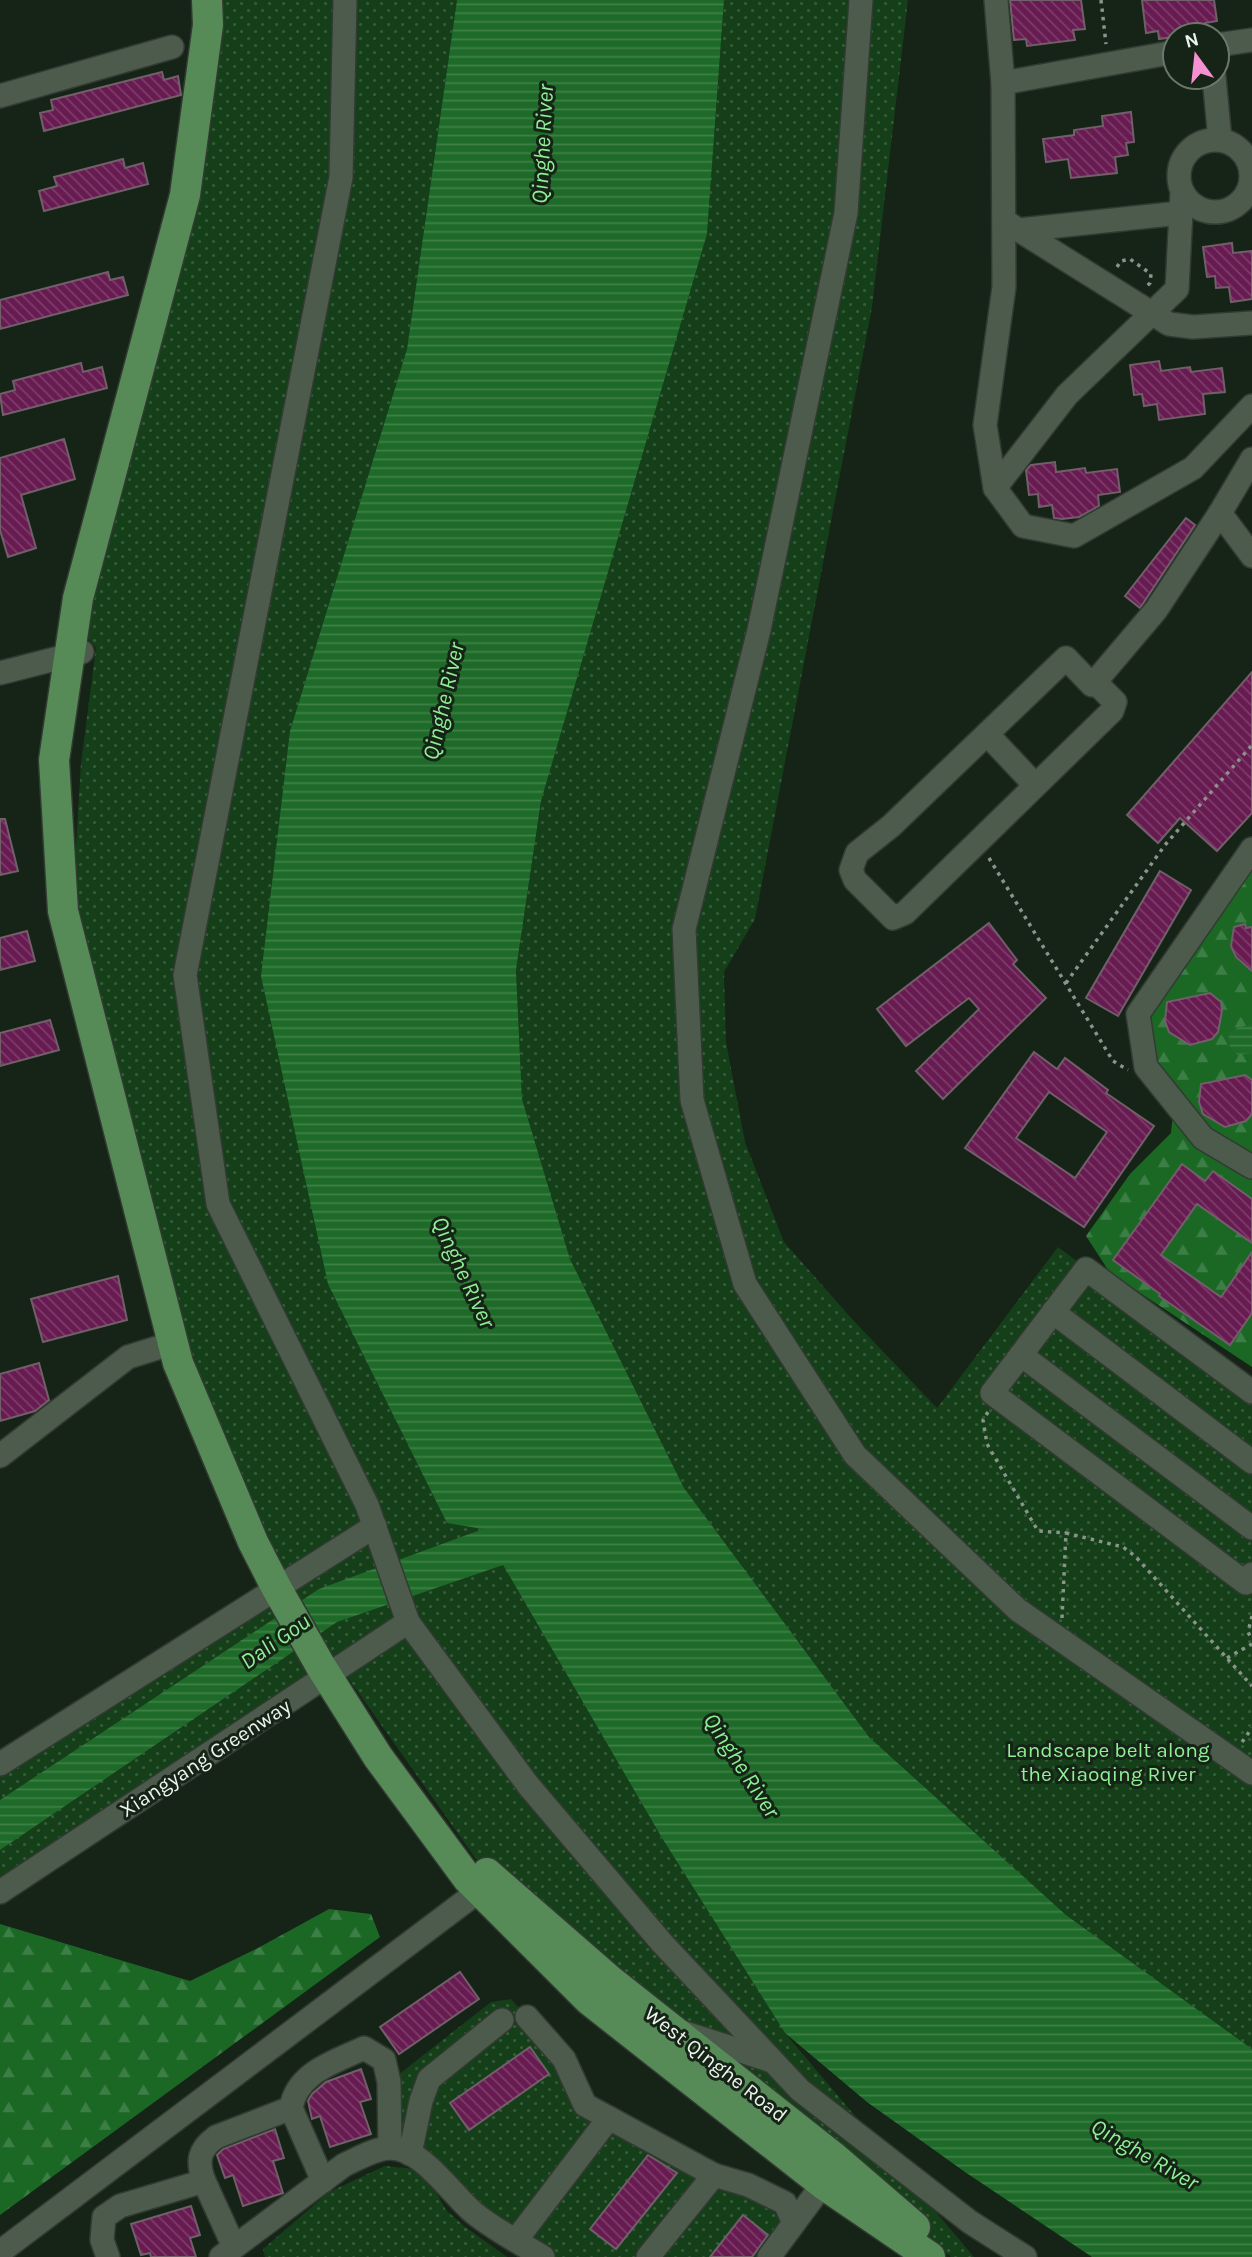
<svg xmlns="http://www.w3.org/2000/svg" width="1252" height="2257" font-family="Karla,sans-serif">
<defs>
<pattern id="forest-firs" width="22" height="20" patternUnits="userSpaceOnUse" patternTransform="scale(1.75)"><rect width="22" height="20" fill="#1b6825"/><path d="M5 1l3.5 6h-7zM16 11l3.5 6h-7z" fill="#3c7e45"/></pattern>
<pattern id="park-dots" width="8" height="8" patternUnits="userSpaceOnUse" patternTransform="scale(1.75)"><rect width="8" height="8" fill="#143f18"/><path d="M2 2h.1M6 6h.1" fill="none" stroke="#365b3a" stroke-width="1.8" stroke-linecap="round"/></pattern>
<pattern id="water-rules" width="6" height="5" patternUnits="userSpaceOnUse" patternTransform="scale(1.75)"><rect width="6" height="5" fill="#1e6a28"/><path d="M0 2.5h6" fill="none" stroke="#3f8047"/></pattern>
<pattern id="building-back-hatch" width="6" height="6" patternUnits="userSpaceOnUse" patternTransform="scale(1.75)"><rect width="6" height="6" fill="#671b51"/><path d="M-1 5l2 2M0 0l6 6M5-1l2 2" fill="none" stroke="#7d3d6a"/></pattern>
</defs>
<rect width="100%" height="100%" fill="#162317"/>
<g fill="url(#forest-firs)">
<path d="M1252,849V1367L1110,1273L1086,1236L1130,1174L1171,1133L1174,1102L1146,1067L1138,1014Z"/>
<path d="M329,1909L371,1914L380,1937L0,2215V1924L190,1981L258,1948Z"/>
</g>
<g fill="url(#park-dots)">
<path d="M207,0H457L407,349L290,731L484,1529L503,1565L662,1838L785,2033L974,2257H951L835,2158L483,1869L341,1668L0,1892V1764L277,1577L186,1359L72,909L81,763L96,648L81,630L190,201Z"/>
<path d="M724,0H908L872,307L755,919L724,972L726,1042L745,1142L784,1242L852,1319L937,1408L1058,1247L1252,1392V2050L1066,1915L869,1737L684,1488L570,1259L522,1099L516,970L541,801L707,234Z"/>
<path d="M511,1999L564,2059L585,2105L748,2185L794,2223L769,2257H545L390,2148L389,2082L491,2002Z"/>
<path d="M385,2166L424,2170L446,2210L464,2226L507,2257H265L263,2249L329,2192Z"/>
</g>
<g fill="url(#water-rules)">
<path d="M457,0H724L707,234L541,801L516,970L522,1099L570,1259L684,1488L869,1737L1066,1915L1252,2049V2257H1092L965,2172L867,2102L785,2033L662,1838L503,1565L337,1622L0,1850V1800L319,1589L483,1529L447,1523L328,1284L261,976L290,731L407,349Z"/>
<path d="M1252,1024V1053L1238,1055C1229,1049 1228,1043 1229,1033L1237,1028Z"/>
</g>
<g fill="url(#building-back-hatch)" stroke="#715f6a" stroke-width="2" fill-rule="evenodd">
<path d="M1010,0H1081L1085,29L1073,30L1075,40L1027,46L1026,39L1014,40Z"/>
<path d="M1142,0H1214L1217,21L1205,23L1207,32L1159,39L1158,31L1146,33Z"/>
<path d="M162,72L164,80L178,76L181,95L44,131L40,113L53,110L51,100Z"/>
<path d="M1131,112L1134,142L1126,143L1128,155L1115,157L1117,173L1071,178L1068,159L1046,162L1043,139L1074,135V130L1103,126L1102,116Z"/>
<path d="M123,159L125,168L143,163L148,184L44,211L39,191L57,186L54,177Z"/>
<path d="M1232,243L1233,253L1252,251V299L1231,302L1229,287L1216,288L1215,276L1207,277L1203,247Z"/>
<path d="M108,272L110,280L123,277L128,295L0,329V300Z"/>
<path d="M1159,361L1161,371L1190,367L1191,372L1222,368L1225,392L1203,394L1205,414L1159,420L1157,404L1144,406L1142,394L1134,395L1130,365Z"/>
<path d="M81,363L83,372L102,367L107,388L3,415L0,394L15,390L13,381Z"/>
<path d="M64,439L75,479L21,495L36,548L8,557L0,530V458Z"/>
<path d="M1055,462L1056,472L1085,468L1086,473L1117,469L1120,492L1098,495L1099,506L1079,517L1062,519L1054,518L1052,505L1039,507L1038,494L1029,495L1026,470L1031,465Z"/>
<path d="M1186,518L1195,525L1140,608L1125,596Z"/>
<path d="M1252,672V813L1217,851L1180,818L1158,843L1127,815Z"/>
<path d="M0,819H5L18,871L0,875Z"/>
<path d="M1160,871L1191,890L1118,1016L1086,998Z"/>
<path d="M989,923L1017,960L1013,964L1046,998L943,1099L916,1071L979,1009L969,998L906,1046L877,1009Z"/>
<path d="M1245,924L1246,928L1252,927V971L1236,957L1231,946L1234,927Z"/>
<path d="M27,931L35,961L0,970V938Z"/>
<path d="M1210,993L1221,1002L1222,1011L1218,1032L1212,1039L1190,1045L1169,1032L1165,1021L1167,1002Z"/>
<path d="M50,1020L59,1050L0,1066V1033Z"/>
<path d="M1034,1052L1057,1069L1065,1058L1108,1090L1106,1093L1154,1126L1084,1227L965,1148ZM1049,1092L1107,1132L1075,1178L1016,1138Z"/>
<path d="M1245,1075L1252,1080V1114L1246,1121L1225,1127L1203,1114L1199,1102L1201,1084Z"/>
<path d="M1182,1164L1205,1181L1213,1171L1252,1199V1243L1197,1204L1161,1255L1221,1297L1252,1252V1313L1230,1345L1159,1296L1160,1294L1113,1260Z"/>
<path d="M118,1276L127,1320L43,1342L31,1299Z"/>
<path d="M39,1363L49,1400L35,1411L0,1421V1374Z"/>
<path d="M460,1972L479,1999L399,2054L380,2027Z"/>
<path d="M530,2047L549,2074L469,2130L450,2103Z"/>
<path d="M361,2069L371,2099L360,2102L371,2134L330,2147L320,2116L312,2119L308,2101L312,2094L326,2082Z"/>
<path d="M275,2129L284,2158L273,2161L283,2193L243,2206L233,2175L225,2178L217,2155L223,2149Z"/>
<path d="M648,2155L677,2173L616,2249L590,2229Z"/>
<path d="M191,2206L200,2235L190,2238L196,2257H151L150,2253L141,2255L131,2224Z"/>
<path d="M743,2215L768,2235L752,2257H710Z"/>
</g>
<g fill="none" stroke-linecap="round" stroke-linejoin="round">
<defs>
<g id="minor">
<path d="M345,0L341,177L185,975L218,1204L367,1505L408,1622L528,1785L662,1943L800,2090L970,2222L1025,2257"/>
<path d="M861,0L846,213L759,630L684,929L692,1100L745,1284L855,1455L1018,1610L1252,1773"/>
<path d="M996,0L1003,83L1004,287L985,425L995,488L1023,526L1074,536L1193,468L1252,406"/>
<path d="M1217,45L1252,40"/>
<path d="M1214,77L1220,140"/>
<path d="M1003,83L1175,52"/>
<path d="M0,96L172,47"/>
<circle cx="1215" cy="176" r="36"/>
<path d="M1006,222L1169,324L1193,327L1252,323"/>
<path d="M1019,230L1180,213"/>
<path d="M1252,459L1220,513L1252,556"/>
<path d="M995,488L1067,395L1177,289L1182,192"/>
<path d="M0,673L82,652"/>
<path d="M1095,682L1115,702L1112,711L905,913L893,918L855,880L851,870L857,853L891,826L1066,658L1092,685L1095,682L1156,610L1220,513"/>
<path d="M987,734L1035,785"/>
<path d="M1252,849L1138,1014L1146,1067L1203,1138L1252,1167"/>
<path d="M1053,1312L1252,1462"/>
<path d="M1021,1355L1252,1528"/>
<path d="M1252,1392L1086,1269L992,1393L1246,1583L1252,1574"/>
<path d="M0,1456L128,1357L173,1343"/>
<path d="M0,1764L375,1526"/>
<path d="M0,1892L408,1622"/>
<path d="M527,2017L564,2059L585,2105L609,2118"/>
<path d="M682,2032L769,2060"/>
<path d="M291,2108C297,2072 335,2062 364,2048L384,2060L389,2082L390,2148"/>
<path d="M410,2154L421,2101L429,2079L502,2020"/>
<path d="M204,2181C197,2162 198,2150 216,2137L291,2108L323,2181"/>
<path d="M516,2240L609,2118L714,2175"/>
<path d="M0,2252L492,1881"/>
<path d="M108,2257L102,2240L104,2217L120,2206L204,2181L234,2247"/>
<path d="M221,2257L344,2165C357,2159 374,2149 389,2148C422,2147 451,2194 474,2213C495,2230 520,2243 543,2257"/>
<path d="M648,2257L714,2175L748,2185L785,2203L794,2223"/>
<path d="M769,2257L823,2184"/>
</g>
<g id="major">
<path d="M207,0L208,25L185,195L78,598L54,760L63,911L178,1363L253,1542L276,1587L320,1665L378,1757L468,1879L589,2000L823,2184L930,2257"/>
<path d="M487,1873L611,1981L835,2158L915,2227"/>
</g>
</defs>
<use href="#minor" stroke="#323a32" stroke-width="26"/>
<use href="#major" stroke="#323a32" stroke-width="33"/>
<g stroke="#8a948a" stroke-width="3.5" stroke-dasharray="3.5 5" stroke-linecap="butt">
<path d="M1101,0L1106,44"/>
<path d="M1117,267L1121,261L1130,259L1151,274L1150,283L1147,286"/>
<path d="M989,858L1113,1061L1128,1070"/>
<path d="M1066,983L1165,845L1252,745"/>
<path d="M988,1412L983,1420L987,1444L1038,1531L1066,1533"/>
<path d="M1252,1616L1248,1632L1252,1640"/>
<path d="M1062,1618L1066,1533L1123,1547L1135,1556L1252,1686"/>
<path d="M1227,1658L1252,1644"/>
<path d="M1242,1742L1252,1728"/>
</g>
<use href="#minor" stroke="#4d5b4d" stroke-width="23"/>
<use href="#major" stroke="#568b58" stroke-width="30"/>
</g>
<g text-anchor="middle" stroke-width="6" stroke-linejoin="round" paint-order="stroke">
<g font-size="21" fill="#8fef93" stroke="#162317">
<text x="1108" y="1757">Landscape belt along<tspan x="1108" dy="24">the Xiaoqing River</tspan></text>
</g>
<g font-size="21" fill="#ecf4ec" stroke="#162317">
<text transform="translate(205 1758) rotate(-33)" y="7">Xiangyang Greenway</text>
<text transform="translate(716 2064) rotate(38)" y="7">West Qinghe Road</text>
</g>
<g font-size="23" font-style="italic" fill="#8fef94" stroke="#162317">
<text transform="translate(542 144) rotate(-87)" y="8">Qinghe River</text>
<text transform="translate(443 701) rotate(-77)" y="8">Qinghe River</text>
<text transform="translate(464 1272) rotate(65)" y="8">Qinghe River</text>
<text transform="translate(275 1641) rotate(-35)" y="8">Dali Gou</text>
<text transform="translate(742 1765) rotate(57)" y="8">Qinghe River</text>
<text transform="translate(1145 2154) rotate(30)" y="8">Qinghe River</text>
</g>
</g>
<g transform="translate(1196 56) rotate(345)"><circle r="33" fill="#162317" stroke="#6c776c" stroke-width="2"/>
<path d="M0-5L12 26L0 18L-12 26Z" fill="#f591d2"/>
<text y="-10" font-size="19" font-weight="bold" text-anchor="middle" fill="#ecf4ec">N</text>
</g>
</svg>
